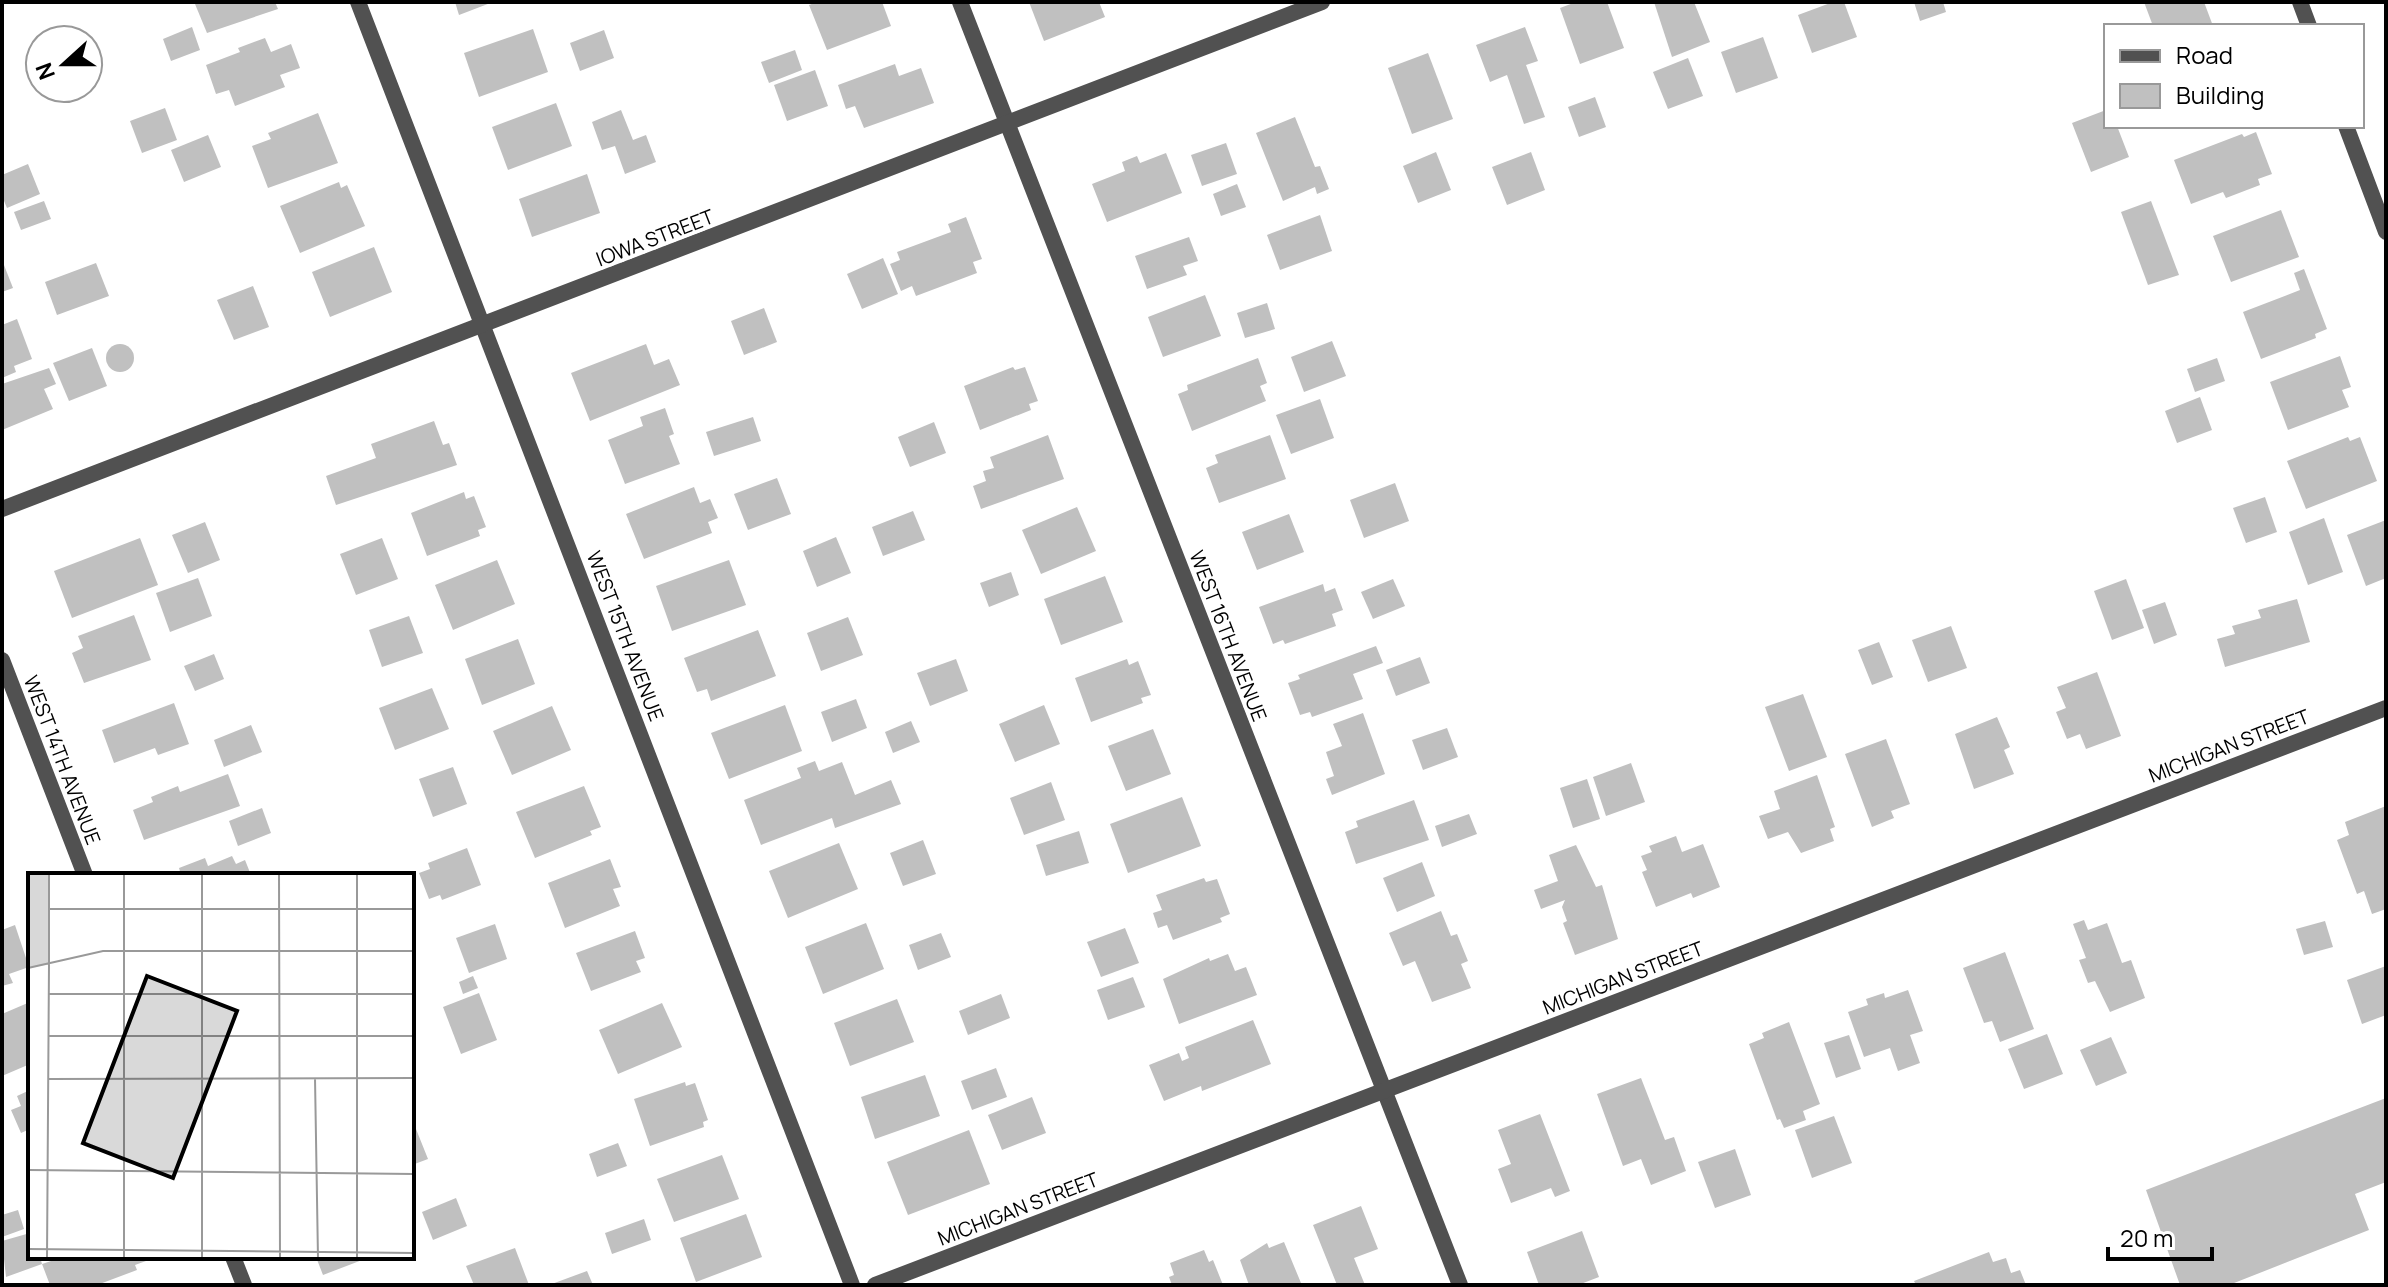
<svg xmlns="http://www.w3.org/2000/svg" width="2388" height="1287" font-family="Manrope,sans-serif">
<rect width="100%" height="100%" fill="#fff"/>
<g fill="#c0c0c0">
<path d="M200,2H275L278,9L207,33L195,4Z"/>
<path d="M455,2H493L459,15Z"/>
<path d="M817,2H882L891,26L827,50L809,5Z"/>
<path d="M1029,2H1099L1105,17L1044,41Z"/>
<path d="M1576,2H1607L1624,48L1580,64L1560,8Z"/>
<path d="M1654,2H1694L1710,42L1672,57Z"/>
<path d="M1833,2H1844L1857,37L1812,53L1798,15Z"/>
<path d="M1914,2H1943L1946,12L1920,21Z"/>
<path d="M2144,2H2204L2213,26H2153Z"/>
<path d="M192,27L200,50L171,61L163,39Z"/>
<path d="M1525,27L1538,61L1526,65L1545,117L1524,124L1507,75L1490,82L1476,45Z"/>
<path d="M533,29L548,72L479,97L464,53Z"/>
<path d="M604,30L614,58L580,71L570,43Z"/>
<path d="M1763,37L1778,78L1736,93L1721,52Z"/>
<path d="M265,38L271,52L291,44L300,68L280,75L285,87L235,106L229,90L216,94L206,65L240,52L238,48Z"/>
<path d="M795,50L802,70L769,83L761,62Z"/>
<path d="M1428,53L1453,119L1412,134L1388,68Z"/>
<path d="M1688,58L1703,96L1668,109L1653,72Z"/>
<path d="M895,64L899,76L921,68L934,103L864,128L855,106L846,109L838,85Z"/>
<path d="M815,70L828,106L787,121L774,85Z"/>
<path d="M1595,97L1606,127L1579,137L1568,107Z"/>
<path d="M556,103L572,146L508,170L492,127Z"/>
<path d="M165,108L177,140L142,153L130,121Z"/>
<path d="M621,110L633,140L646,135L656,162L625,174L615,146L602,150L592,122Z"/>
<path d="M2106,110V126H2117L2129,157L2091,172L2072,123Z"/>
<path d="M318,113L338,163L268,188L252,146L271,139L268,133Z"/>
<path d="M1295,117L1315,167L1320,166L1329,189L1317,194L1315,187L1283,201L1256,133Z"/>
<path d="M2256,132L2272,174L2258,179L2260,185L2226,198L2223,192L2191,204L2174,160L2242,134L2244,137Z"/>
<path d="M208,135L221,167L184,182L171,150Z"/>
<path d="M1226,143L1237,174L1202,186L1191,155Z"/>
<path d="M1436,152L1451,190L1418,203L1403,166Z"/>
<path d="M1531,152L1545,190L1507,205L1492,167Z"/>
<path d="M1166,153L1182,193L1107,222L1092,184L1125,171L1122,162L1137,156L1140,163Z"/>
<path d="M28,164L40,194L7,208L2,196V175Z"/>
<path d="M587,174L600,213L532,237L519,199Z"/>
<path d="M339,182L341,188L347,185L365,226L300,253L280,206Z"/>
<path d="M1237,184L1246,207L1221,216L1213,194Z"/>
<path d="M44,201L51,219L21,230L14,212Z"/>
<path d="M2151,201L2179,275L2148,285L2121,212Z"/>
<path d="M2281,210L2299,257L2231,282L2213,236Z"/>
<path d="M1320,215L1332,251L1280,270L1267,235Z"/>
<path d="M966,217L982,259L973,262L977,273L916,296L912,286L901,291L890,264L900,260L897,252L951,232L948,224Z"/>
<path d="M1189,237L1198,261L1183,266L1187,275L1147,289L1135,256Z"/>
<path d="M374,247L392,292L330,317L312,272Z"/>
<path d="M883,258L898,294L862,309L847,274Z"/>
<path d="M2,260L13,288L2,292Z"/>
<path d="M96,263L109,296L57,315L45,282Z"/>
<path d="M2304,269L2327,329L2315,334L2316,338L2261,359L2243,312L2300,290L2294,273Z"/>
<path d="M253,286L269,327L234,340L217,300Z"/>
<path d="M1205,295L1221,336L1163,357L1148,317Z"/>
<path d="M1267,303L1275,329L1245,338L1237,313Z"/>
<path d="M764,308L777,342L744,355L731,321Z"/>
<path d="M17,319L32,359L14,366L16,372L2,378V325Z"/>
<path d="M1332,341L1346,376L1304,392L1291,357Z"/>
<circle cx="120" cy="358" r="14"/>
<path d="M646,344L654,365L669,359L680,385L590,421L571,373Z"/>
<path d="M92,348L107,386L69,401L53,363Z"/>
<path d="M2340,356L2351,387L2342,390L2349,407L2288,430L2270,382Z"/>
<path d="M1258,358L1267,383L1260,386L1266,401L1192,431L1178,394L1188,390L1187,385Z"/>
<path d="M2217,358L2225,381L2195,392L2187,369Z"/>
<path d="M1013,367L1015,370L1025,367L1038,401L1029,404L1031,410L980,430L964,386Z"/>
<path d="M49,368L56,384L44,389L53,409L2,430V384Z"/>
<path d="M2200,397L2212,430L2177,443L2165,411Z"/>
<path d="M1320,399L1334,438L1291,454L1276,415Z"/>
<path d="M665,408L674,434L669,436L680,464L625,484L608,440L643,426L640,417Z"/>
<path d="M753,417L761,441L714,456L706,432Z"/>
<path d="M434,421L443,445L449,443L457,465L336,505L326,476L376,458L371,444Z"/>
<path d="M934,422L946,453L910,467L898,437Z"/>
<path d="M1048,435L1064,479L981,509L973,486L986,481L983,471L994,468L990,457Z"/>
<path d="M1270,435L1286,479L1219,503L1206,468L1218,463L1215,455Z"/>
<path d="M2348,437L2350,441L2360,437L2377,481L2306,509L2287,461Z"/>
<path d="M777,478L791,514L748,530L734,494Z"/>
<path d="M1395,483L1409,521L1364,538L1350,500Z"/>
<path d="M694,487L700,503L710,499L718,518L708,522L712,533L644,559L626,514Z"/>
<path d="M464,492L466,499L474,496L486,527L478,530L480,536L427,556L411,513Z"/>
<path d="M2265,497L2277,532L2246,543L2233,508Z"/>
<path d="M1077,507L1096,551L1041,574L1022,530Z"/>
<path d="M913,511L925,540L883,556L872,527Z"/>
<path d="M1289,514L1304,552L1257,570L1242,532Z"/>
<path d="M2324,518L2343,572L2308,585L2289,532Z"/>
<path d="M2386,520V578L2366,586L2347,535Z"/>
<path d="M205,522L220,560L188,573L172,535Z"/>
<path d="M836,537L851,573L817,587L803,551Z"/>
<path d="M140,538L158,585L72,618L54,571Z"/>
<path d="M382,538L398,579L356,595L340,554Z"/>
<path d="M497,560L515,604L453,630L435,585Z"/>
<path d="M729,560L746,605L672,631L656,586Z"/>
<path d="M1011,572L1019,595L989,607L980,583Z"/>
<path d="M1105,576L1123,622L1061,645L1044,599Z"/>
<path d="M198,578L212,616L170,632L156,593Z"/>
<path d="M1393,579L1405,606L1373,619L1361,592Z"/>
<path d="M2126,579L2144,628L2112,640L2094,591Z"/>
<path d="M1323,584L1325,592L1335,588L1343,610L1332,614L1336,626L1285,644L1283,640L1273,644L1259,607Z"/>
<path d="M2297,599L2310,642L2225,667L2217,639L2235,634L2232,626L2261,618L2258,610Z"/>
<path d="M2165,602L2177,635L2154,644L2142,610Z"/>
<path d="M134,615L151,660L84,683L72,653L83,648L78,636Z"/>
<path d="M409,616L423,653L382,667L369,630Z"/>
<path d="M848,617L863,655L821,671L807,633Z"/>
<path d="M1951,626L1967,668L1928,682L1912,640Z"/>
<path d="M758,630L776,676L711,701L707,689L697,692L684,658Z"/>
<path d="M518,639L535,684L482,705L465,659Z"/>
<path d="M1879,642L1893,677L1872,685L1858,650Z"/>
<path d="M1376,646L1383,663L1353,674L1363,699L1312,717L1310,712L1300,715L1288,683L1300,679L1298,675Z"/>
<path d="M214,654L224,679L195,691L184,666Z"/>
<path d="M1420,657L1430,683L1396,696L1386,670Z"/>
<path d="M956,659L968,691L930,706L917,673Z"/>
<path d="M1127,659L1129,665L1138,661L1151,695L1141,698L1143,703L1091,722L1075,678Z"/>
<path d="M2097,672L2121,736L2086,749L2080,734L2067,739L2056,712L2066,708L2057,687Z"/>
<path d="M432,688L449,729L395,750L379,708Z"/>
<path d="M1803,694L1827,757L1789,771L1765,707Z"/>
<path d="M856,699L867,728L832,742L821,712Z"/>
<path d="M174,703L189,744L158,755L155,748L114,763L102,730Z"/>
<path d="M785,705L802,751L729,779L711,733Z"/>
<path d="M1044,705L1060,744L1015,762L999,724Z"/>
<path d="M552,706L571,750L512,775L493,731Z"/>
<path d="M1363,713L1385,774L1332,795L1326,779L1334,776L1326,752L1342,746L1333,724Z"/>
<path d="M1997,717L2010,747L2004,750L2014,774L1974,789L1955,734Z"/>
<path d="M911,721L920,742L893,753L885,732Z"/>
<path d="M251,725L262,752L224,767L214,740Z"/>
<path d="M1447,728L1458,757L1423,770L1412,740Z"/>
<path d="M1153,729L1171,774L1126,791L1108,746Z"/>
<path d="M1886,739L1910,804L1891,811L1894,818L1872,827L1845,754Z"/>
<path d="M815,761L819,771L842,762L855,795L891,780L901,804L835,828L832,818L761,845L744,800L801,778L797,768Z"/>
<path d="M1631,763L1645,802L1606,816L1593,777Z"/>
<path d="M453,767L467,804L433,817L419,779Z"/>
<path d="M228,774L240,806L144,840L133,810L153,802L151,797L178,786L180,792Z"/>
<path d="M1817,775L1835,827L1830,829L1834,841L1801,853L1788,832L1768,839L1759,816L1780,809L1774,791Z"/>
<path d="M1587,779L1600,819L1573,828L1560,788Z"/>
<path d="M1051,782L1065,820L1024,835L1010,798Z"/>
<path d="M584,786L601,827L590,831L592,835L535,858L516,812Z"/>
<path d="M1182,797L1201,846L1128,873L1110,824Z"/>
<path d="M1414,800L1429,840L1356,864L1345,832L1358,827L1356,821Z"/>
<path d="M2386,806V909L2372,914L2364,891L2357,894L2337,840L2349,835L2345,822Z"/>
<path d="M262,808L271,833L238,846L229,821Z"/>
<path d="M1469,814L1477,834L1442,847L1435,826Z"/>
<path d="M1079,831L1089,863L1046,876L1036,845Z"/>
<path d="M1676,836L1682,852L1703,844L1720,887L1693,898L1691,893L1656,907L1642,872L1647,870L1641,856L1652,852L1649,846Z"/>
<path d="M923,840L936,874L903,886L890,853Z"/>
<path d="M839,843L858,889L788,918L769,871Z"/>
<path d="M1576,845L1596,887L1602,885L1618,939L1575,955L1563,923L1567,921L1562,907L1565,900L1541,909L1534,890L1558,881L1549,855Z"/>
<path d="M467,848L481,885L442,900L440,895L429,899L419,873L430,869L428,863Z"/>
<path d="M232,856L236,864L245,860L251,875H181L179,868L205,858L208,866Z"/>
<path d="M610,859L621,887L613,889L620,906L565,928L548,883Z"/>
<path d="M1422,862L1435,896L1397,912L1383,878Z"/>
<path d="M1204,878L1206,882L1217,879L1230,914L1220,918L1222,922L1173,940L1167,925L1158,928L1153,913L1162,910L1156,895Z"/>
<path d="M1441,911L1451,936L1457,934L1468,961L1461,964L1471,988L1432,1002L1415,961L1403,966L1389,933Z"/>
<path d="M2084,920L2088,930L2107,923L2122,963L2131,960L2145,998L2110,1012L2095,981L2088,983L2079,960L2086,958L2073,924Z"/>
<path d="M2325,921L2333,947L2304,955L2296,929Z"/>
<path d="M866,923L884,969L823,994L805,947Z"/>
<path d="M495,924L507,959L469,973L456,938Z"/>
<path d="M15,925L29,967L9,974L13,983L2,986V930Z"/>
<path d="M1125,928L1139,963L1101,977L1087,942Z"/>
<path d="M635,931L645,958L636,961L641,972L591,991L576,953Z"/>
<path d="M941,933L951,957L918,970L909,945Z"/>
<path d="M2005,952L2034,1029L2000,1042L1992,1021L1984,1023L1963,968Z"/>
<path d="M1228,954L1235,971L1246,967L1257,995L1179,1024L1163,979L1209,958L1210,961Z"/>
<path d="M2386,966V1015L2362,1024L2347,980Z"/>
<path d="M473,976L478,988L463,994L459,982Z"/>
<path d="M1133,977L1145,1007L1108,1020L1097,990Z"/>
<path d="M1908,990L1923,1031L1910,1035L1920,1063L1898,1071L1890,1048L1864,1057L1848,1012L1868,1005L1866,999L1884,993L1885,998Z"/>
<path d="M479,993L497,1040L461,1054L443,1007Z"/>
<path d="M1001,994L1010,1018L968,1035L959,1011Z"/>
<path d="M897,999L914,1042L850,1066L834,1023Z"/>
<path d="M30,1002V1064L2,1076V1014Z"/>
<path d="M662,1003L682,1047L618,1074L599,1030Z"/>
<path d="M1253,1020L1271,1064L1202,1091L1201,1086L1164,1101L1149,1065L1179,1053L1182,1061L1189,1058L1185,1047Z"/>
<path d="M1789,1022L1820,1104L1803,1111L1806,1120L1784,1128L1780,1119L1777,1120L1749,1044L1764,1038L1762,1033Z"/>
<path d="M2047,1034L2063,1074L2024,1089L2008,1049Z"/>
<path d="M1849,1035L1861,1069L1836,1078L1824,1043Z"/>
<path d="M2111,1037L2127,1073L2096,1086L2080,1050Z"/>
<path d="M996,1068L1007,1097L972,1110L961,1081Z"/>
<path d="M925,1075L940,1116L875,1139L861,1097Z"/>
<path d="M1641,1078L1665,1140L1674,1137L1686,1171L1651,1185L1641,1159L1623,1166L1597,1094Z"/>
<path d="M685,1082L686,1086L695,1083L708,1120L703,1122L704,1127L650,1146L634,1099Z"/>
<path d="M30,1090V1129L21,1133L11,1110L21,1106L17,1096Z"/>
<path d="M1032,1097L1046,1133L1002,1150L988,1115Z"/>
<path d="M2386,1098V1182L2355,1194L2369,1230L2229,1285H2180L2146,1190Z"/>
<path d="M1540,1114L1570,1191L1555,1197L1551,1188L1511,1203L1498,1169L1511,1164L1498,1130Z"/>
<path d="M1834,1116L1852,1163L1812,1178L1795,1130Z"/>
<path d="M412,1119L428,1159L412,1165Z"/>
<path d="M969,1130L990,1184L908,1215L887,1162Z"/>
<path d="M618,1143L627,1166L597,1177L589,1154Z"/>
<path d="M1735,1149L1751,1195L1715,1208L1698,1162Z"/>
<path d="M722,1155L739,1199L674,1222L657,1179Z"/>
<path d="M456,1198L467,1226L433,1240L422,1212Z"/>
<path d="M1361,1206L1378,1249L1354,1258L1365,1285H1337L1313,1225Z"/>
<path d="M18,1210L24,1229L2,1237V1215Z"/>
<path d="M746,1214L762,1257L696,1282L680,1238Z"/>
<path d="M644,1219L651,1240L612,1254L605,1233Z"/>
<path d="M1582,1231L1599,1277L1578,1285H1539L1527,1252Z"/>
<path d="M30,1233V1257H40L42,1264L6,1277L2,1241Z"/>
<path d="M1284,1242L1301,1283L1249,1285L1240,1260L1267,1243L1269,1248Z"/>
<path d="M515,1248L529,1285H474L466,1266Z"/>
<path d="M1204,1250L1209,1262L1213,1260L1223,1285H1172L1169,1277L1174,1275L1170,1263Z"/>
<path d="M1989,1252L1993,1262L2006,1258L2011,1273L2020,1270L2026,1285H1916L1914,1281Z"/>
<path d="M63,1257H157L135,1265L137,1270L97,1285H50L42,1264Z"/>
<path d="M316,1257H370L323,1275Z"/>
<path d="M587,1271L593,1285H549Z"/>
</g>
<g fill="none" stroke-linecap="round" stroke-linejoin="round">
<g stroke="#515151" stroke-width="16">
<path d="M358,2L852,1285"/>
<path d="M960,2L1460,1285"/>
<path d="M2300,2L2309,26"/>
<path d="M2346,126L2386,232"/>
<path d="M2,509L1322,2"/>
<path d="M2,660L85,875"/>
<path d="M233,1257L244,1285"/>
<path d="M875,1285L2386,708"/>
</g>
</g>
<g text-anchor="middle" stroke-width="7" stroke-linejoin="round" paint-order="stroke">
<g font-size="20" fill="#000" stroke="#fff">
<text transform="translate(655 238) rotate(-21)" y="7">IOWA STREET</text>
<text transform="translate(625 636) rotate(69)" y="7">WEST 15TH AVENUE</text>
<text transform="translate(1228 636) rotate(69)" y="7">WEST 16TH AVENUE</text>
<text transform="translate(2229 746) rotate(-21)" y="7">MICHIGAN STREET</text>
<text transform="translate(62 760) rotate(69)" y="7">WEST 14TH AVENUE</text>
<text transform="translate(1623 978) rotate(-21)" y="7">MICHIGAN STREET</text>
<text transform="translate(1018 1209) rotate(-21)" y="7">MICHIGAN STREET</text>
</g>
</g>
<g transform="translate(28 873)">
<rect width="386" height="386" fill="#fff"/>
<path d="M2,0H21V91L0,95Z" fill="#d8d8d8"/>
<path fill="none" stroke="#999" stroke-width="2" d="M96,0V386M174,0V386M251,0L252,386M329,0V386M21,36H386M21,91V0M0,95L75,78H386M21,121H386M20,163H386M287,205L290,386M20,206L386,205M0,297L386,301M0,376L386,380M19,386L21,91"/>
<path fill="#000" fill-opacity="0.15" stroke="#000" stroke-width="4" d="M119,103L209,138L145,305L55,270Z"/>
<rect width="386" height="386" fill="none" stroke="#000" stroke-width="4"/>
</g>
<rect width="2388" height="1287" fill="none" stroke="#000000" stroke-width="8"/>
<rect x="2104" y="24" width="260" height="104" fill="#ffffff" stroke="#999999" stroke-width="2"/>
<rect x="2120" y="50" width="40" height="12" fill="#515151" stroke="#999999" stroke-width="2"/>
<text x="2176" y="64" font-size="24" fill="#000000">Road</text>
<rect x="2120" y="84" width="40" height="24" fill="#c0c0c0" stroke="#999999" stroke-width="2"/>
<text x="2176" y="104" font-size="24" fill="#000000">Building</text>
<g transform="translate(64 64) rotate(249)"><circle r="38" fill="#ffffff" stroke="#999999" stroke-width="2"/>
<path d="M0-6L14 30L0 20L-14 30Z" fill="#000000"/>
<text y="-12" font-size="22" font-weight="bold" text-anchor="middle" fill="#000000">N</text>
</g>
<path d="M2108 1247v12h104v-12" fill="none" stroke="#000000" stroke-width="4"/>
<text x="2120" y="1247" font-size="24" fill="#000000" stroke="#ffffff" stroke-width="6" paint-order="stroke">20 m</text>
</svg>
